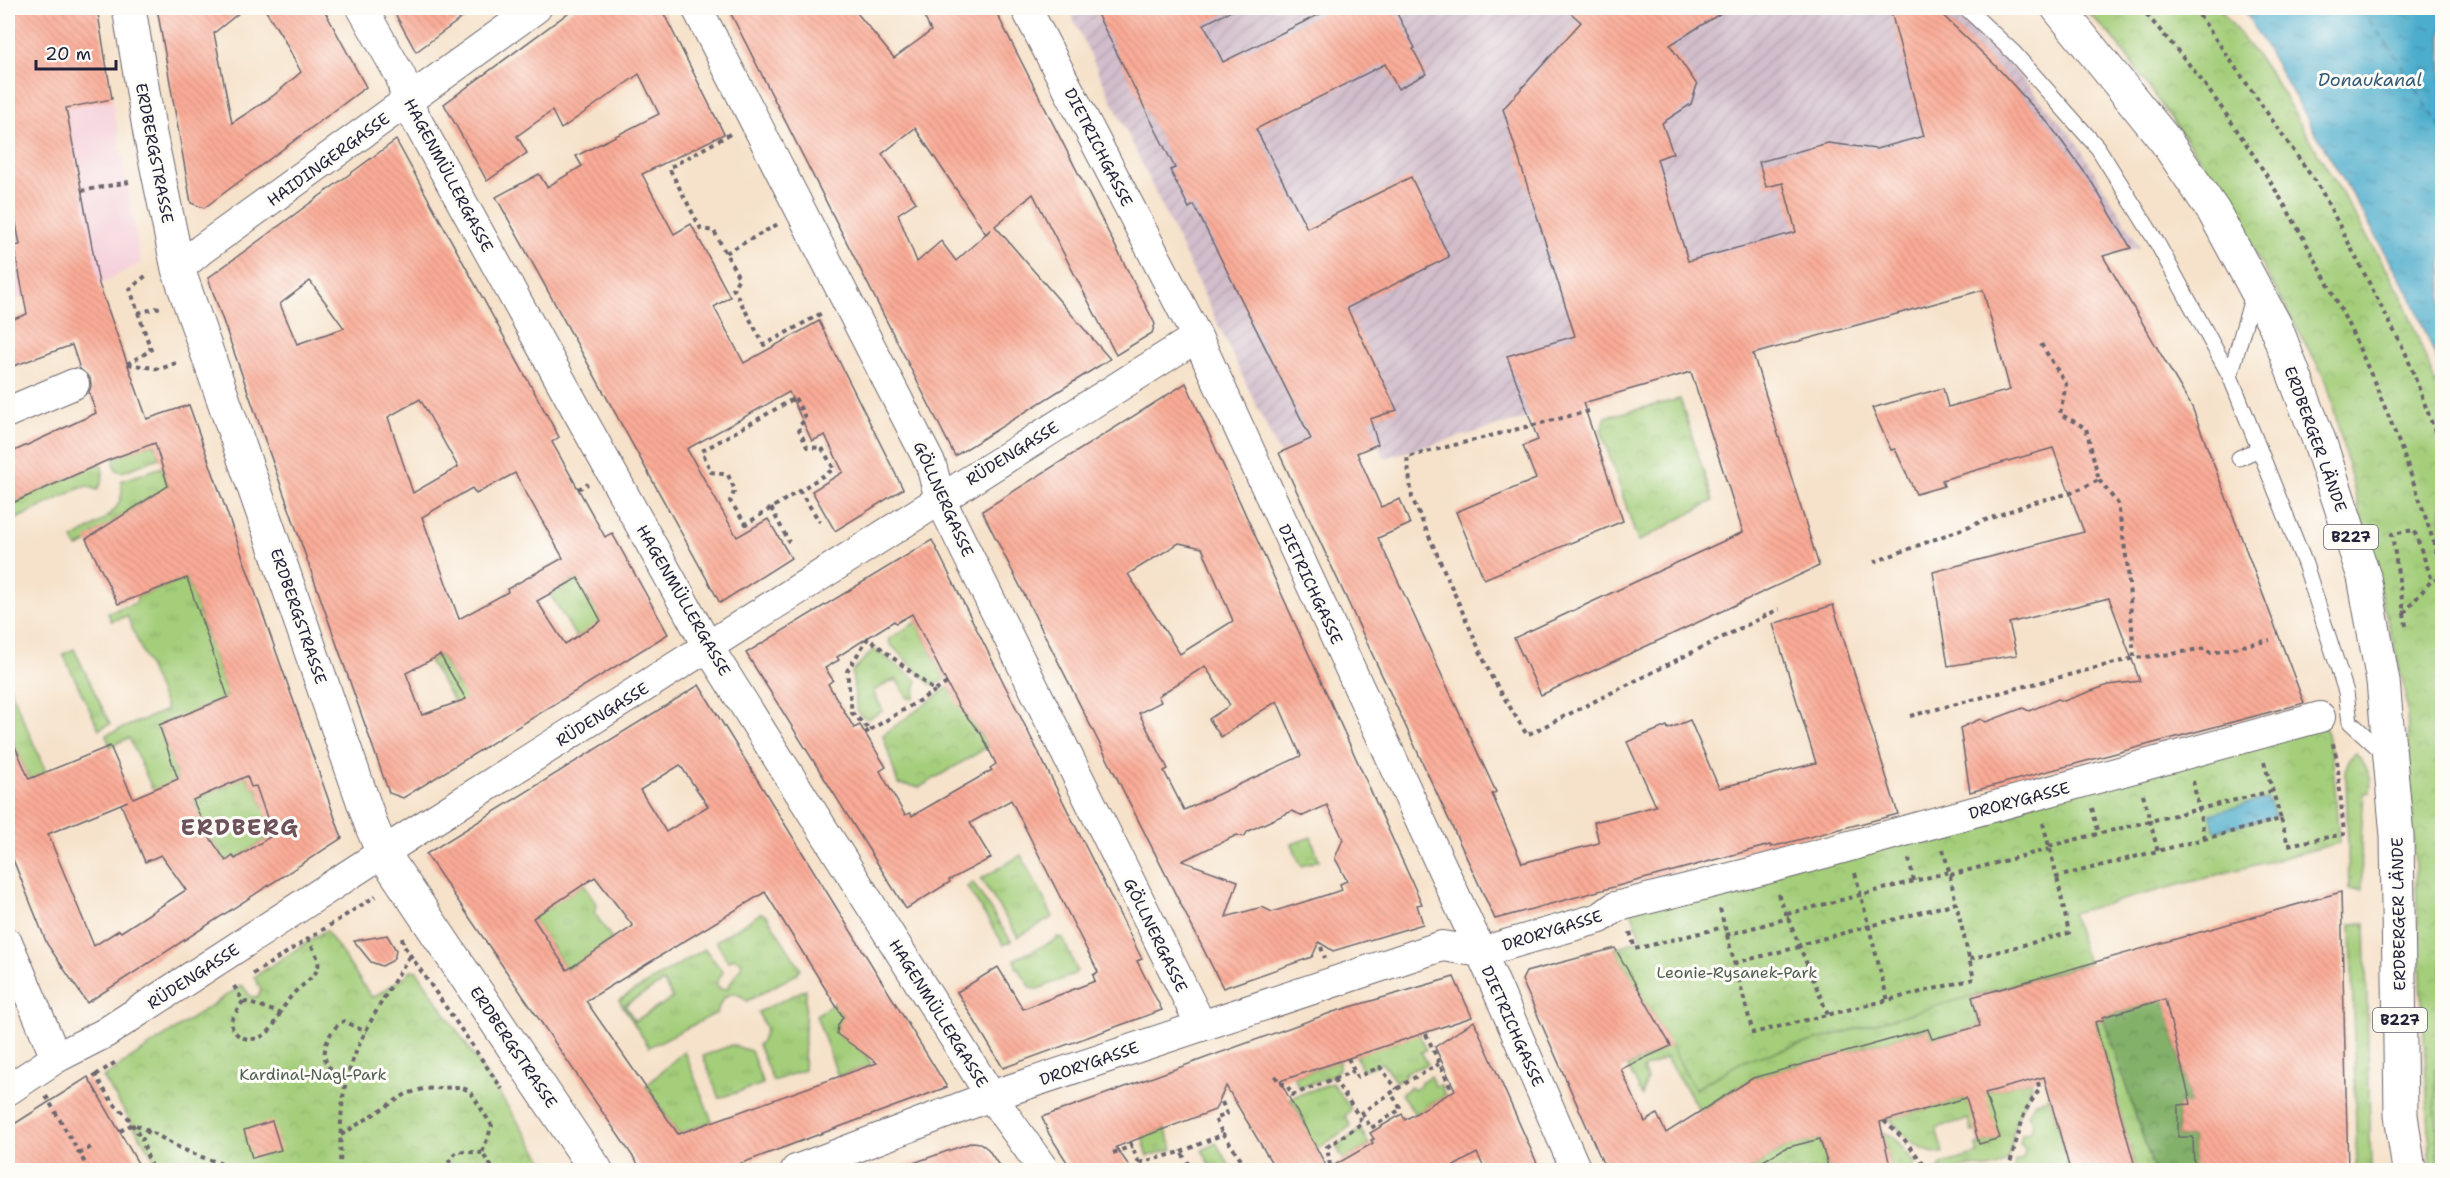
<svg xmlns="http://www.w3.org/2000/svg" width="2450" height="1178" font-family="'Shantell Sans',sans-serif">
<defs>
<pattern id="industrial-furrows" width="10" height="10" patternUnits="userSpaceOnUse" patternTransform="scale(1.5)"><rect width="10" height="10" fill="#d1bdcb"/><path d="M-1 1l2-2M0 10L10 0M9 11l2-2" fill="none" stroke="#b3a2af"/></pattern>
<pattern id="grass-tufts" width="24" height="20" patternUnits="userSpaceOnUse" patternTransform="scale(1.5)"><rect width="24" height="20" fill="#a4ce7a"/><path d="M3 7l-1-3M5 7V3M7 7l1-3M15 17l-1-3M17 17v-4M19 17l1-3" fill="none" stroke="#8db16a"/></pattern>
<pattern id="forest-crowns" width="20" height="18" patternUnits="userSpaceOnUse" patternTransform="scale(1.5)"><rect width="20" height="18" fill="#83b16a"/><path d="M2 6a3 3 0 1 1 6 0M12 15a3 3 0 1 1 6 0" fill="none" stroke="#6b9058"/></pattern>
<pattern id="park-crowns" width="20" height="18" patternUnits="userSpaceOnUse" patternTransform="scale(1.5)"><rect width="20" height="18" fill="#a4ce7a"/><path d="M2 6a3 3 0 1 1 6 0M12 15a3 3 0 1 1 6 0" fill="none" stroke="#8db16a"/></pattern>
<pattern id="water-ripples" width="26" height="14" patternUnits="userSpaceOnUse" patternTransform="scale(1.5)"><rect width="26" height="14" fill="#4dadcc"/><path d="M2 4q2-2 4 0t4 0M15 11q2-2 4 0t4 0" fill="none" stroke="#408ca7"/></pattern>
<pattern id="building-back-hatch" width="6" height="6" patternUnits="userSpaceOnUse" patternTransform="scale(1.5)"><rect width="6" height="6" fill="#faab96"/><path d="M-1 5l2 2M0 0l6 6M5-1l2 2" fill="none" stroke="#d69382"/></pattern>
</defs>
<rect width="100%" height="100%" fill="#fdfcf7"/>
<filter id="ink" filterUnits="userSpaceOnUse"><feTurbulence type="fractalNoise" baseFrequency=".0167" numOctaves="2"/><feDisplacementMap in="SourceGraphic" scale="12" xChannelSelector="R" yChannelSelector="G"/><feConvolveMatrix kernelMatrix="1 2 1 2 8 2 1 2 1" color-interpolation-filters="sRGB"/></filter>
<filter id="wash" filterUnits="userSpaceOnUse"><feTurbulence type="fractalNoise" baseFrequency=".008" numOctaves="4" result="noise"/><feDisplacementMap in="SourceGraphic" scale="24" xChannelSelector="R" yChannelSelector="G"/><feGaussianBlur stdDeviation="1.35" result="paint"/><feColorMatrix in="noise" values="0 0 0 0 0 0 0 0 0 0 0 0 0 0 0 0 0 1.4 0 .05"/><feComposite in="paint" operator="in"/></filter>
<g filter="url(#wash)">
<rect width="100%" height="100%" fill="#f6e2ca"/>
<path fill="#f5cfda" d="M112,99L141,263L99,284L8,301V119Z"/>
<path fill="url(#industrial-furrows)" d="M1068,8H1949L2008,62L2076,141L2140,247L1384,458L1369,420L1279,453Z"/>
<g fill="url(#grass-tufts)" stroke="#63785a" stroke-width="1.5" fill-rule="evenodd">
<path d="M154,443L159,458L122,472L116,470L113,458Z"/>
<path d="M101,463C104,473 104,481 97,490L87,486L78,489L8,523V505Z"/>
<path d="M162,467L170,491L153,495L87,539L88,542L77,548L73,539C94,526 129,511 121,481Z"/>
<path d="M582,576L590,600L602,622L576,637L550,594Z"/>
<path d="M187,578L228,697L159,725L178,779L153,790L129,738L110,746L106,735L167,710L127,616L111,621L108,612L136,603L137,597Z"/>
<path d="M916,622L945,679L935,685L930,684L890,644L889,639Z"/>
<path d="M74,649L110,724L99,729L63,654Z"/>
<path d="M874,649L917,680L914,699L908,698L896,679L873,691L883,711L868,719L860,715L857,710L852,672Z"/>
<path d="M440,655L458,686L477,699L457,706L429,661Z"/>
<path d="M8,684L46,772L29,779L8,730Z"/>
<path d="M2356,753C2365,764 2375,779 2369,792L2364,793L2361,839L2362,890H2349L2346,772L2348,760Z"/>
<path d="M247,776L251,787L256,786L264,809L278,805L287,826L235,859L233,856L226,861L208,835L193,800Z"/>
<path d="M1021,855L1053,917L1018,937L981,879Z"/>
<path d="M973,883L1011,941L1004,945L967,887Z"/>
<path d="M584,884L597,905L594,912L612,939L567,970L532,917Z"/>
<path d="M761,913L767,916L800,968L797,974L747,1001C733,987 721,995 717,1013L649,1047L619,1000L705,949L723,972L716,983L720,989H727L741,967L742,962L734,958L728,962L716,941ZM663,982L673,998L635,1021L625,1005Z"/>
<path d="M2365,923L2371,1170H2357L2351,924Z"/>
<path d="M1057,937L1063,938L1077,971L1074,974L1038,989H1032L1016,966L1015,959L1058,939Z"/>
<path d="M1622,960L2088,963L1972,997L1980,1026L1932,1039L1928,1029L1753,1078L1700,1111L1666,1058L1643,1069L1647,1079L1642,1095L1628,1067L1670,1046Z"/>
<path d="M806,989L804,1070L773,1081L758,1045L762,1041L766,1029L758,1012Z"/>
<path d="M834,1003L843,1017L838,1025L839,1036L845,1040L856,1039L872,1065L838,1076L816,1015Z"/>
<path d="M2104,1020L2154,1170H2136L2095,1022Z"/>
<path d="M1419,1034L1426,1050L1421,1052L1428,1064L1404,1073L1406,1076L1396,1082L1382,1063L1362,1070L1356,1055Z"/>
<path d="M732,1045L751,1051L763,1084L719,1098L703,1056Z"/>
<path d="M684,1051L712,1121L678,1134L646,1086Z"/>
<path d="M1339,1061V1069L1332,1076L1299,1088L1294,1077Z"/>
<path d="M1431,1076L1435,1086L1441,1085L1445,1096L1415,1114L1401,1094L1411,1087L1414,1090L1421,1085L1420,1082Z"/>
<path d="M2032,1080C2031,1094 2021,1106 2017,1119C2013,1130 2012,1145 2009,1155C2001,1174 1983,1167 1969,1167C1958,1168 1948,1170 1937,1170L1943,1164L1978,1154L1976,1145L1999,1138L1995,1125L1972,1132L1968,1119L1936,1128L1943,1153C1922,1156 1902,1134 1890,1119Z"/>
<path d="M1332,1083L1351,1109L1345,1116L1351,1126L1317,1149L1304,1128L1306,1125L1290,1098Z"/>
<path d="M2049,1097L2070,1170H2014L2015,1160H2021L2025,1153L2024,1147L2020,1144L2022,1134L2030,1132C2034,1125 2034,1120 2028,1115L2034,1103Z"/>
<path d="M1165,1129L1173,1149L1148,1156L1142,1137Z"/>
<path d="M1361,1129L1369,1145L1344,1160L1336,1146Z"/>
<path d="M1882,1132L1892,1136L1915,1163L1912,1170H1891Z"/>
<path d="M1820,1139L1829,1170H1748L1785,1148Z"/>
<path d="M1216,1143L1232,1170H1213L1202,1150Z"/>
</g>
<path fill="url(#forest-crowns)" stroke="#526a52" stroke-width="1.5" d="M2165,999L2191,1104L2178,1105V1137H2193L2194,1170H2154L2103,1017Z"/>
<g fill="url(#park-crowns)" stroke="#63785a" stroke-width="1.5">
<path d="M2083,8H2219L2271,74L2400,292L2442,400V1170H2431L2406,694L2327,382L2210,173L2113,37Z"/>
<path d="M1680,399L1713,501L1638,542L1601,430L1606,417Z"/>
<path d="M949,687C960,709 977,725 988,747L920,787L898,784L883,735Z"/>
<path d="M2325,726L2333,760L2339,843L2072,913L2088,963L1743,1061L1695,1089L1615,948L1641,940L1631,909Z"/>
<path d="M1311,837L1319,860L1301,866L1292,844Z"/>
<path d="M326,930L372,998L406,976L411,970L417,971L550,1170H161L103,1077L242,985L251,997H258L261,990L254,977Z"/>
</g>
<path fill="#a4ce7a" stroke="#63785a" stroke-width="1.5" d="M2435,1069H2442V1168L2438,1167Z"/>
<g fill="url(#water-ripples)" stroke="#386884" stroke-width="1.5">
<path d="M2243,8H2442V373L2411,296Z"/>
<path d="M2268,798L2275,816L2215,831L2210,814Z"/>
</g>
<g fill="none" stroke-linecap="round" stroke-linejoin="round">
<path stroke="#335a75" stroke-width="1.5" stroke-dasharray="8 6" stroke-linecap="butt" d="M2360,8L2396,57L2442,130"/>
</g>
<g id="blocks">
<g fill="url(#building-back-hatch)" fill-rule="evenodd">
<path d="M8,8H97L112,99L66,108L99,284L147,419L189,405L342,838L87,1003L47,944L8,847V730L29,779L110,746L133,798L178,779L159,725L228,697L187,578L118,604L86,539L168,486L155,443L106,461L8,505V454L96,413L89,392L91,386L90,378L80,369L72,345L8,368V321L27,314L14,246L20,245L10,191L8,192ZM247,776L251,787L256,786L273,835L235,859L233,856L226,861L208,835L193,800ZM128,801L121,804L145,862L161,855L186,890L121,932L119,930L94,946L48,834Z"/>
<path d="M157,8H245L214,33L232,123L273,96L301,72L283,38L264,8H323L366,87L204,208L191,203Z"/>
<path d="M392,8H475L416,52Z"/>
<path d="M575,8H661L724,134L642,174L674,234L691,224L730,297L714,307L744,363L819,321L903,489L835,531L812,491L843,472L825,435L812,441L789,392L687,449L737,537L768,519L791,558L720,603L496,197L539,174L547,187L582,166L576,156L659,114L639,74L561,129L552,111L517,136L527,153L487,181L444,104Z"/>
<path d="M728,8H853L894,58L931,31L920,8H994L1155,324L1152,333L1116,355L1033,194L995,226L1110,359L955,456ZM915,128L986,234L991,229L956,261L941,241L917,262L898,214L916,202L882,154Z"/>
<path d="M1094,8H1237L1204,24L1223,62L1332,8H1394L1415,48L1413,49L1426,74L1398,89L1385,64L1256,129L1307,228L1411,177L1449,257L1347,308L1397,410L1370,419L1378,444L1357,453L1381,507L1400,499L1410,524L1378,538L1496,792L1492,794L1522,863L1599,843L1594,822L1656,806L1627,742L1667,726L1668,729L1690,720L1719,788L1816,763L1773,624L1833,605L1898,814L1771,847L1770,845L1495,919L1279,453L1311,439L1194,205L1189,208L1170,170L1175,168Z"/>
<path d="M1565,8H1729L1670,45L1697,85L1691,104L1662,123L1673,153L1657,159L1688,261L1796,232L1783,183L1766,187L1759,162L1828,143L1876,149L1924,136L1890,8H1935L1994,64L2049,124L2091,181L2131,248L2103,256L2192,407L2304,703L1970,792L1960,728L1980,719L1986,722L2023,708L2029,711L2058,699L2064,701L2108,685L2140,681L2109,598L2009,623L2017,655L1948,666L1933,572L2084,532L2053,448L1942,480L1944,486L1916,494L1895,449L1891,450L1872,408L1943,388L1948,407L2010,390L1983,290L1753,354L1819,566L1541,695L1514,638L1743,532L1691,372L1583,403L1623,521L1484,579L1456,512L1536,479L1523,446L1538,440L1507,356L1575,336L1503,109L1581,22Z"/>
<path d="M396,140L559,437L552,442L605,537L612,533L668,634L403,798L389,793L208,278ZM310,281L344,328L297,344L280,304ZM420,399L458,467L413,493L388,417ZM515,473L563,558L507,589L508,592L459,619L422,517L472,488L476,494ZM578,578L601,621L565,644L537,601ZM440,655L466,699L422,715L406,673Z"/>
<path d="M1186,383L1422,904L1417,905L1423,924L1333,951L1319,942L1312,957L1223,988L982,511ZM1179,543L1202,548L1233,621L1180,654L1128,574ZM1205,666L1230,705L1209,719L1221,737L1277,701L1301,756L1184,810L1164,771L1168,769L1139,713L1161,702L1158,696ZM1327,805L1343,839L1335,858L1347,881L1340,884L1342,890L1272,912L1262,907L1226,917L1238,881L1182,861L1237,835L1244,837L1248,831L1292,811L1303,816Z"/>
<path d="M932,540L1142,959L1137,961L1162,1010L1003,1068L957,992L998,967L1023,1009L1095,981L1093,975L1098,972L1011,800L970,823L991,858L949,880L950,882L906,909L746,653ZM912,614L959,707L981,734L996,764L990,768L992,770L912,816L910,813L905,815L880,771L886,767L860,725L854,728L828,684L833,680L825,668L839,660L837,657L894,621L896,623Z"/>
<path d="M699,685L947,1087L723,1170H642L426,854ZM680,765L708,806L666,832L640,790ZM595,877L633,926L567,970L533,918ZM765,892L843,1017L838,1025L837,1034L877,1063L678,1134L586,1001Z"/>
<path d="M2341,892L2348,1170H2194L2193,1137H2178V1105L2191,1104L2165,999L2103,1017L2104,1020L2095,1022L2136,1170H2070L2044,1077L1985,1093L2000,1138L1979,1144L1966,1098L1880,1122L1891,1170H1829L1820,1139L1785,1148L1748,1170H1606L1522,980L1526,972L1615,948L1671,1046L1621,1069L1645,1122L1657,1114L1666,1133L1753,1078L1928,1029L1932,1039L1980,1026L1972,997Z"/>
<path d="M387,935L396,950L395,956L392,961L382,966L371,962L354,941Z"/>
<path d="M1454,977L1472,1017L1280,1081L1328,1169L1373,1143L1371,1140L1374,1139L1370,1133L1402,1114L1405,1120L1455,1090L1435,1047L1474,1021L1540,1170H1485L1477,1153L1447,1170H1276L1226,1086L1215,1110L1116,1147L1132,1170H1072L1049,1134L1042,1117L1333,1012Z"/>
<path d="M88,1077L142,1170H8V1128Z"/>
<path d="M272,1121L281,1150L252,1158L244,1130Z"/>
<path d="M973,1142L980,1143L988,1149L1002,1170H902V1167Z"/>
</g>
</g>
</g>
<g filter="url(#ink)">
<use href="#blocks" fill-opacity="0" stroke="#6c656d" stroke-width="1.5"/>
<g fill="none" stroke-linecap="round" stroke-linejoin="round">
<defs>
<g id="lane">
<path d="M1966,8L2014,53L2098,148L2156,241L2230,376L2305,564L2346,692L2350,722L2386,755"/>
<path d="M2230,376L2254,291"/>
<path d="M2239,458L2259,449"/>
</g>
<g id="street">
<path d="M362,8L401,77L407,103L708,647L991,1096L1044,1170"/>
<path d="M697,8L931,465L940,499L1201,1025"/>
<path d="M1026,8L1197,337L1481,952L1576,1170"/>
<path d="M178,269L202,249L536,8"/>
<path d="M8,412L74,384"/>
<path d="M8,944L56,1058"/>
<path d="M8,1090L56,1058L105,1033L413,833L1197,337"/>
<path d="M796,1170L991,1096L1442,946L1481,952L1600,918L1615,907L1766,869L2320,717"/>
</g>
<path id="secondary" d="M129,8L150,134L178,269L372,827L383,853L596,1170"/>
<path id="primary" d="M2058,8L2165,140L2214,212L2275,325L2320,443L2364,577L2383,681L2397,836L2401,1115L2409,1170"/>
</defs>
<use href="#lane" stroke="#6c656d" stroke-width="17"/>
<use href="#street" stroke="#6c656d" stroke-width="32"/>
<use href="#secondary" stroke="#6c656d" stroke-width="35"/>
<use href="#primary" stroke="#6c656d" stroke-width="35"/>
<g stroke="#6c656d" stroke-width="4" stroke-dasharray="4.5 4.5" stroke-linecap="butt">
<path d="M2141,8C2162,33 2185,58 2205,85C2312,230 2391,397 2442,570"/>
<path d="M2194,8L2321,190L2406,354L2442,450"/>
<path d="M730,134L669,168L701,229L714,231L739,278L733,288L764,345L822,313"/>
<path d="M81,191L129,182"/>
<path d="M726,253L778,224"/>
<path d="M138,313L161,307"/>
<path d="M127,364L151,350L130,289L149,273"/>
<path d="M128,364L160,369L179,362"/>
<path d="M795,398L806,419L798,427L807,447L822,448L834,469L746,524L730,501L735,490L728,475L711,472L702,451Z"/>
<path d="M1589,411L1407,457L1412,498L1491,676L1527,735L1779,609"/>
<path d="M2099,480L2118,504L2128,569L2134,658L2172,654L2205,648L2211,653L2270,640"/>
<path d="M578,489L588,484"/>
<path d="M799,490L820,522"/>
<path d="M771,508L789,542"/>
<path d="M1874,562L2031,503L2071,493L2099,480L2086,428L2060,414L2066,384L2041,344"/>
<path d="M2404,613L2432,580"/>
<path d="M2406,626L2392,534L2414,530L2432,580H2442"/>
<path d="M1910,716L2134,658"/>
<path d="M870,730L935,691"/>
<path d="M865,733L870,730L852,713L847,671L868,638L935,691L947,683"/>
<path d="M2193,781L2205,839"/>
<path d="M2143,794L2158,852"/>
<path d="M2092,808L2099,834"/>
<path d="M2281,819L2288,845L2344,834L2337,759L2332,740"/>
<path d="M2043,823L2057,877L2281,819L2264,762"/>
<path d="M2049,846L2272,791"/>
<path d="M1943,849L1950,875L2049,849"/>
<path d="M1909,859L1914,881"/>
<path d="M1855,873L1888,1001"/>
<path d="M1778,894L1828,1015"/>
<path d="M1720,909L1753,1033L1974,979L1956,903"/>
<path d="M1787,914L1949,872L1956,903L1799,945"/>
<path d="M1630,932L1635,949L1724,927"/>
<path d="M1726,935L1789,918"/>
<path d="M402,938L404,946L502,1089"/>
<path d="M1321,947L1325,958"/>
<path d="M1970,959L2069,933L2057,877"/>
<path d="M1734,963L1799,947"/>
<path d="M253,974L376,896"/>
<path d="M234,986L243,1001L280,1013C285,1005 290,996 297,990C321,970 325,968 308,939"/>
<path d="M243,1001L231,1021C232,1040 254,1044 267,1033C273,1028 277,1020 280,1013"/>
<path d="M1426,1034L1451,1089"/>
<path d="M1348,1058L1357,1077L1380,1067L1397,1089"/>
<path d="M94,1074L113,1103L127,1116L142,1140"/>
<path d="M96,1075L116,1062"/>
<path d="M1275,1076L1280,1083L1287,1085L1292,1095L1354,1071"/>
<path d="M347,1078C342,1075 334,1072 330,1068C317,1055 330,1027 344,1021L366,1032"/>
<path d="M1334,1079L1358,1115"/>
<path d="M46,1096L89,1170"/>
<path d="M1222,1102L1227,1114L1215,1119L1223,1134"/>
<path d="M1362,1113L1371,1128L1401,1109L1391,1093"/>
<path d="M1884,1121L1904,1139L1928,1170"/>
<path d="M149,1130L142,1140L152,1170"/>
<path d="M120,1131L133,1124C150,1130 164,1140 180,1148C202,1158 224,1165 248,1170"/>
<path d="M341,1135L406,1094L423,1089L460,1087L470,1091L492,1126L482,1153L494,1170"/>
<path d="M1130,1142L1139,1163"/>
<path d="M1181,1152L1223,1134L1249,1170"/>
<path d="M1113,1153L1132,1146"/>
<path d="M79,1154L91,1147"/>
<path d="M1330,1165L1327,1147L1362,1123L1358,1115L1412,1079L1439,1064"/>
<path d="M2442,1168V1170"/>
<path d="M340,1170C341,1140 339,1108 347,1078C359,1035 387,993 410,955"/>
<path d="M443,1170L457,1151L482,1153"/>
<path d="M1144,1170L1139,1163L1181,1152L1192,1170"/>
<path d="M2008,1170L2025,1111L2039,1090L2038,1079"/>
</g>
<use href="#lane" stroke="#fff" stroke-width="15"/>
<use href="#street" stroke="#fff" stroke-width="30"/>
<use href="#secondary" stroke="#fff" stroke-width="33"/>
<use href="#primary" stroke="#fff" stroke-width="33"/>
</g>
</g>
<g text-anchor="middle" stroke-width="6" stroke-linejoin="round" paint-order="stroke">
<g fill="#fdfcf7" stroke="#646373" stroke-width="1.5">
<rect x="2324" y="525" width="54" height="24" rx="4.5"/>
<rect x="2373" y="1008" width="54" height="24" rx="4.5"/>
</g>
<g font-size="15" font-weight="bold" fill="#22223b">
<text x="2351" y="542">B227</text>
<text x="2400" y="1025">B227</text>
</g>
<g font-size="16" fill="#22223b" stroke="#fdfcf7">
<text transform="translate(1099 147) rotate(63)" y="6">DIETRICHGASSE</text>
<text transform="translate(155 153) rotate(79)" y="6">ERDBERGSTRASSE</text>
<text transform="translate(328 159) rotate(-36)" y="6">HAIDINGERGASSE</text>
<text transform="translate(449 175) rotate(62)" y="6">HAGENMÜLLERGASSE</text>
<text transform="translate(2316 439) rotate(70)" y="6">ERDBERGER LÄNDE</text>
<text transform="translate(1012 453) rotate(-32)" y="6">RÜDENGASSE</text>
<text transform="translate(944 499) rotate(66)" y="6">GÖLLNERGASSE</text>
<text transform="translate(1311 584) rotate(65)" y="6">DIETRICHGASSE</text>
<text transform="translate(684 600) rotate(60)" y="6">HAGENMÜLLERGASSE</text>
<text transform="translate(299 616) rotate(71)" y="6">ERDBERGSTRASSE</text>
<text transform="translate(602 714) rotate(-32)" y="6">RÜDENGASSE</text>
<text transform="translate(2019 800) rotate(-15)" y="6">DRORYGASSE</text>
<text transform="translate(2398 914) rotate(-91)" y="6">ERDBERGER LÄNDE</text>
<text transform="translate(1552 930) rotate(-17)" y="6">DRORYGASSE</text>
<text transform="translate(1156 935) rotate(64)" y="6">GÖLLNERGASSE</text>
<text transform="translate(193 976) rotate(-33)" y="6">RÜDENGASSE</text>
<text transform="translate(939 1013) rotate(58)" y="6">HAGENMÜLLERGASSE</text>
<text transform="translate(1513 1026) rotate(66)" y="6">DIETRICHGASSE</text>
<text transform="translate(514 1047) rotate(56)" y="6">ERDBERGSTRASSE</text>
<text transform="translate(1089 1063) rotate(-19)" y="6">DRORYGASSE</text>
</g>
<g font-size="16" fill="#505e51" stroke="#fdfcf7">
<text x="1737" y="978">Leonie-Rysanek-Park</text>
<text x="313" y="1080">Kardinal-Nagl-Park</text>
</g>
<g font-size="18" font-style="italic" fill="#335a75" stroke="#fdfcf7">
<text x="2370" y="86">Donaukanal</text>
</g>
<g font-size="22" font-weight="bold" letter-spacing="1.5" fill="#6e525b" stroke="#fdfcf7">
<text x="240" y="835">ERDBERG</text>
</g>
</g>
<rect width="2450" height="1178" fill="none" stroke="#fdfcf7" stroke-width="30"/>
<path d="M36 60v9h80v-9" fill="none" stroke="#22223b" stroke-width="3"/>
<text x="45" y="60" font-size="18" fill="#22223b" stroke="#fdfcf7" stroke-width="4.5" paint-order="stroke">20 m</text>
</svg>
